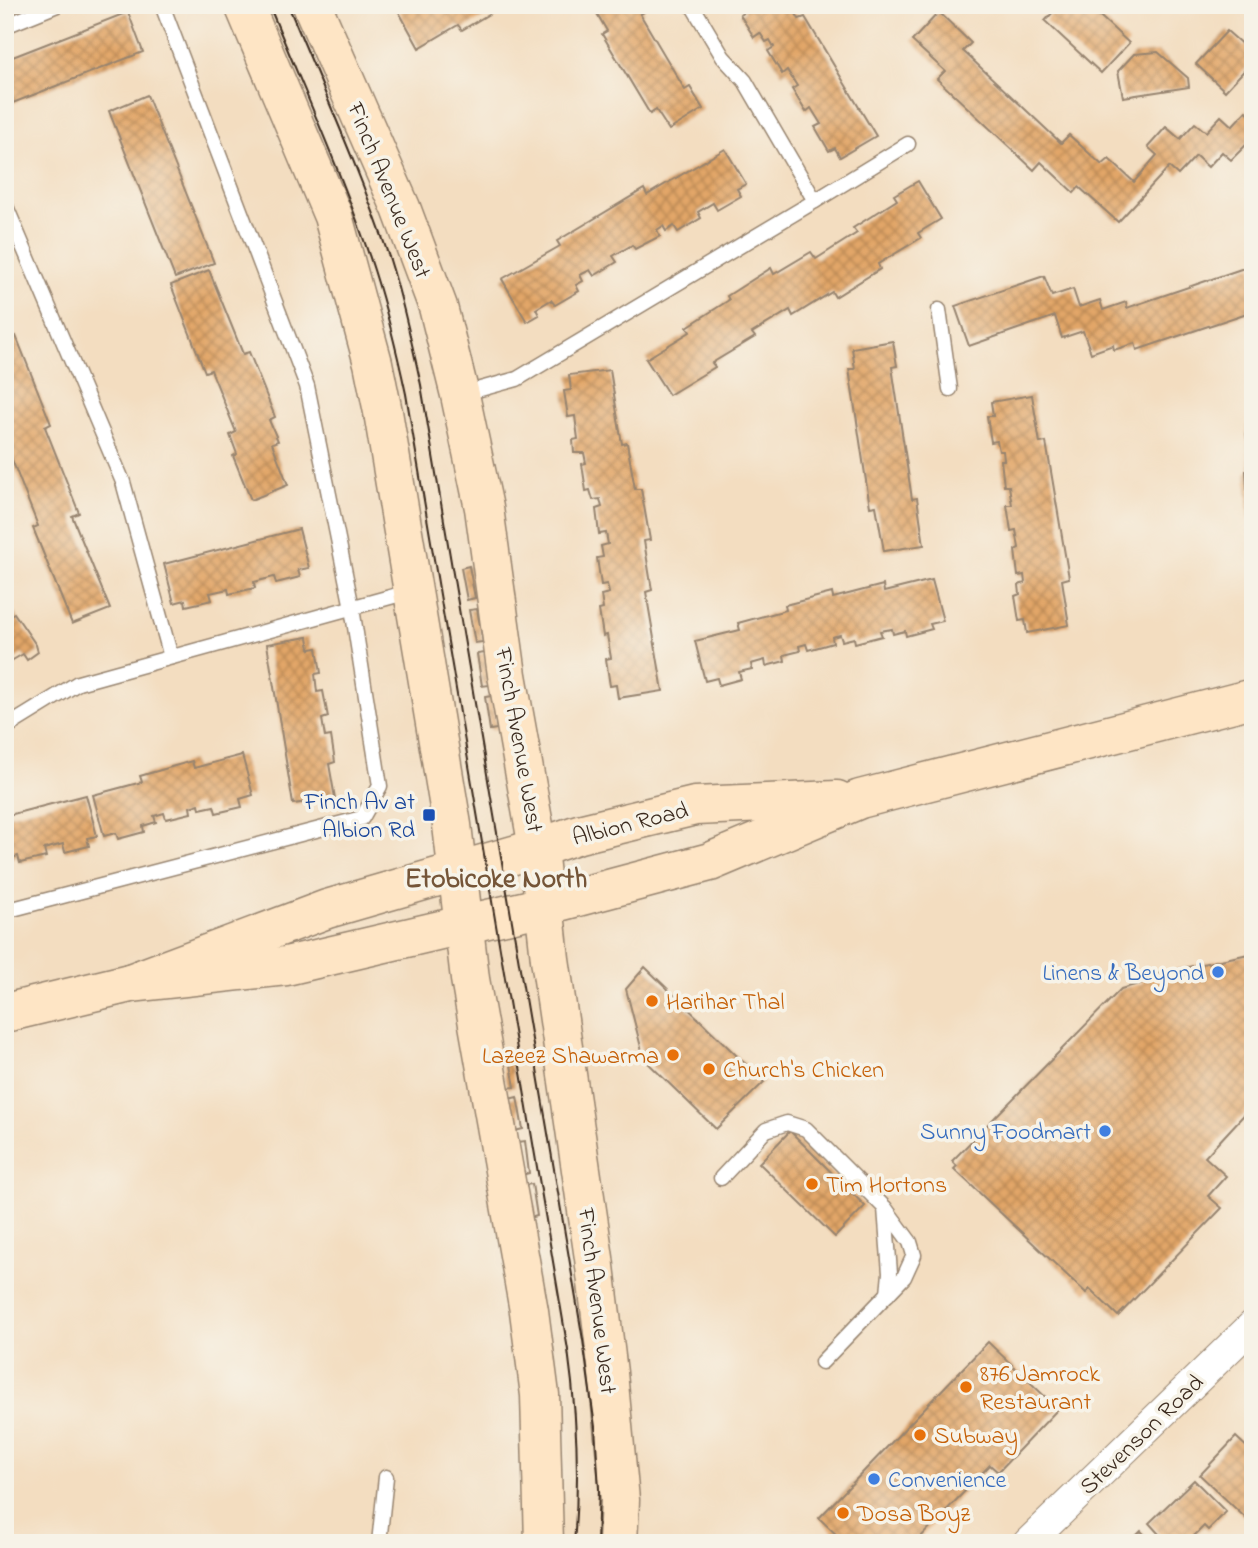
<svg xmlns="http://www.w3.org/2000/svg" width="1258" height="1548" font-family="'Indie Flower',sans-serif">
<defs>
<pattern id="building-cross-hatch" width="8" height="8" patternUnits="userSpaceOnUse" patternTransform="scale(1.75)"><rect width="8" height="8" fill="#e2a667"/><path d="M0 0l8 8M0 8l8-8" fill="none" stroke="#b88754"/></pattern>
</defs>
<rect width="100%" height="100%" fill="#f7f3e8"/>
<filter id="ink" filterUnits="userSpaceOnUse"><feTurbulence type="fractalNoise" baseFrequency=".0143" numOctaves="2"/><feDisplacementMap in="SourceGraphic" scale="14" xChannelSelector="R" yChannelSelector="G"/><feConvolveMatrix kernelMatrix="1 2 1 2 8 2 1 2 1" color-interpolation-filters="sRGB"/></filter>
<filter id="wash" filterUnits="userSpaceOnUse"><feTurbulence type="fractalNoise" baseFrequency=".00686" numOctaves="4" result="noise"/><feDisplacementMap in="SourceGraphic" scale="28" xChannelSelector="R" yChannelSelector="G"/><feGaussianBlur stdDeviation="1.57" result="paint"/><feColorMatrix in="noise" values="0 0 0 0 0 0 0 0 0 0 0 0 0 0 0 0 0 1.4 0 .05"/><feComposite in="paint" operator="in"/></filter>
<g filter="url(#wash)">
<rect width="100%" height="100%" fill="#f3ddc0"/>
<g id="blocks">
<g fill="url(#building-cross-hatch)">
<path d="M410,5H504L462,30L458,25L419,48L399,12Z"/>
<path d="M592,5H640L644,12L640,14L685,90L690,87L703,109L669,130L656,110L650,114L602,34L607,31Z"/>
<path d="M742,5H791L799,19L805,17L876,136L840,157L835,148L829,151L815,127L821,124L811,108L806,112L792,89L797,86L787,70L782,74L768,51L774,47L770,40L766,42L760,33L754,37L740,15L745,11Z"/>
<path d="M1048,5H1088L1129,43L1101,73L1045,21L1054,11Z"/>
<path d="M128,12L143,52L5,106V60Z"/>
<path d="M939,12L971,43L963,51L1061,143L1069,135L1102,165L1109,159L1134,182L1157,155L1148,147L1166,127L1180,139L1195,123L1206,132L1221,116L1232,126L1246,111L1253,116V148L1248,143L1231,160L1222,152L1208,167L1196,156L1178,175L1169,167L1118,222L1079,187L1074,193L1041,162L1034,170L937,79L945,71L912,41Z"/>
<path d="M1227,31L1244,46L1253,36V61L1225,91L1196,64Z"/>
<path d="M1158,52L1188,78L1189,87L1123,97L1118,71L1134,54Z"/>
<path d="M147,95L214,263L175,278L109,111Z"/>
<path d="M725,149L746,184L737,189L741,196L717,210L713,203L698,212L701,218L678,232L674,226L666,231L663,226L657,230L660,236L635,249L632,245L613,256L617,262L594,276L590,270L580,275L583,281L576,285L579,291L555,305L551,300L536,309L539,315L527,322L502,279L560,246L557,241L644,189L647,195Z"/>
<path d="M918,181L941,219L918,233L921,238L878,264L880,269L835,297L832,292L793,316L790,310L752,333L755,337L712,363L715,367L669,395L646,359L690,332L687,327L729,300L727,296L771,268L774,274L811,252L816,259L857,233L853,228L897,200L894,195Z"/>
<path d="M1253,265V311L1137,350L1135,343L1114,350L1113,345L1091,353L1083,331L1062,338L1055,316L969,346L955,306L1044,276L1052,296L1073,289L1079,307L1100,300L1103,310L1126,302L1127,308Z"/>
<path d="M209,270L243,354L249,352L275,417L269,420L278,441L272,443L288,485L251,500L233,456L237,454L230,435L236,432L211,370L205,372L171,285Z"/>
<path d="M5,324L11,338L16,336L51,424L45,427L79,513L72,516L110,609L72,624L33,528L38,526L5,442V439L11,437L5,423Z"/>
<path d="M893,341L897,366L892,367L912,499L917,498L924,545L884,551L876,506L870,507L849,369H855L852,348Z"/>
<path d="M610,370L622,444L627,443L635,489H641L650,540L644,541L652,590L646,592L663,691L618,698L616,685L610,686L606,659L611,658L607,635L603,636L599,610L603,609L601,595L609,593L607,584L601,585L597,558L603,557L601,546L608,544L606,533L599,534L596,509L602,507L600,499L593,500L590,490L586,491L582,464L586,463L584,453H574L573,440L578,439L575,416L568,417L564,391L571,390L569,375Z"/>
<path d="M1032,395L1040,443L1046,442L1069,578L1062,580L1069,625L1027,633L1025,620L1019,621L1015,596L1020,594L1019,585L1025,583L1024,575L1018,576L1015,550L1019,548L1016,530L1011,531L1007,505H1012L1009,486H1004L1001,460H1004L1003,451H999L997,441L991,442L987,416H993L991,402Z"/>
<path d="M1253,424V518H1249L1246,471H1249L1246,425Z"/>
<path d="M299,529L309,568L298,570L300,577L276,583L274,577L254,582L255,588L229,594L228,589L210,593L212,600L186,606L185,600L174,603L164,564Z"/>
<path d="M469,566L475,598L467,600L461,568Z"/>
<path d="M932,580L943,621L930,624L932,629L906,636L905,631L893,634L892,629L880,631L882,636L855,643L854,638L842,641L840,635L832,637L833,643L808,650L806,644L799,646L800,651L784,655L785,661L766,666L765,660L751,664L752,669L739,672L741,679L719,685L717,678L705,681L695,641L740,630L738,623L786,610L785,605L832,593L833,598L883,585L884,592Z"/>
<path d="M477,609L483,642L475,643L469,610Z"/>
<path d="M14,613L36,645L38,652L27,660L23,654L6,664L10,671L5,674V618Z"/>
<path d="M308,637L310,649L317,648L321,673L315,674L317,692L323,691L328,717L322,719L325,737L331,736L335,762L329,764L335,798L293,804L267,644Z"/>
<path d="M485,653L490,685L482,686L477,654Z"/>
<path d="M492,696L497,729L490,730L485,697Z"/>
<path d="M242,755L253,795L240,799L242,807L216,813L214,806L200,809L199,804L190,807L191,813L166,819L164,813L154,816L156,822L143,826L144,832L118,839L116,833L104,836L93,795L142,782L140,776L192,761L194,768Z"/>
<path d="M86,795L97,836L87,838L89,846L65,852L63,844L44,849L46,857L20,863L18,856L5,860V816Z"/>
<path d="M1253,953V1105L1205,1157L1226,1176L1208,1196L1222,1208L1118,1316L1090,1289L1086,1293L954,1169L957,1166L952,1161L1121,989L1142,983V977Z"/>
<path d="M645,967L764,1082L716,1129L644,1059L626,989Z"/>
<path d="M509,1054L515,1087L507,1088L501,1055Z"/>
<path d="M517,1097L523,1129L515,1131L509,1099Z"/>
<path d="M790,1131L865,1206L835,1237L759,1163Z"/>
<path d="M525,1141L529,1173L522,1175L517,1142Z"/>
<path d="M532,1184L537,1216L530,1218L525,1185Z"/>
<path d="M988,1342L1058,1409L998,1472L990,1465L915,1543H845L819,1518Z"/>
<path d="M1236,1437L1253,1453V1525L1200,1475Z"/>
<path d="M1194,1480L1226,1512L1208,1530L1204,1526L1187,1543H1167L1149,1523Z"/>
<path d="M1141,1531L1152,1543H1129Z"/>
</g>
</g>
</g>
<g filter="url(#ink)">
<use href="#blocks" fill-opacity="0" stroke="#97846f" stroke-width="2"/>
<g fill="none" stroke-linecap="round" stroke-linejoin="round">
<defs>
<g id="lane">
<path d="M5,26L57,5"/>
<path d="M815,201L908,144"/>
<path d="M5,204L123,482L171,657"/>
<path d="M939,310L950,389"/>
<path d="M462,394L517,379L815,201L745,81L723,57L692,5"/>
<path d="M5,728L78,683L412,591"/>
<path d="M5,911L362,818L380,786L352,608L307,386L162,5"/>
<path d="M721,1178L766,1130L787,1123L806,1129L885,1208L910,1242L914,1255L904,1277L822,1362"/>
<path d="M885,1208L890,1273L888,1294"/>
<path d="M379,1543L386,1477"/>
</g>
<path id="street" d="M1028,1543L1253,1325"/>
<g id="secondary">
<path d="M244,5L333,216L373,363L383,412L452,825L470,979L529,1311L540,1395L544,1543"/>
<path d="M312,5L401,208L438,307L460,395L484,508L507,675L538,848L550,959L594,1258L608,1373L620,1500L618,1543"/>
<path d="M130,983L286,966L544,906L710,862L860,799L1253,698"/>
<path d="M5,1013L130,983L327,909L538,848L579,834L695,806L837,800"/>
</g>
</defs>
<use href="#lane" stroke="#97846f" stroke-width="17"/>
<use href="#street" stroke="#97846f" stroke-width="32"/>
<use href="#secondary" stroke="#97846f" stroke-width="41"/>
<use href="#lane" stroke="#fff" stroke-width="14"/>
<use href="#street" stroke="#fff" stroke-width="30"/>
<use href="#secondary" stroke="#fee5c5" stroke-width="38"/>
<g stroke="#3b2a1e" stroke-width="2">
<path d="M269,5C305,93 345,180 374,270C387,311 397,352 406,394L568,1350C577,1415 580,1477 574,1543"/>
<path d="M288,5C323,89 361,173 390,260C403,301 412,343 421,385L583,1340L595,1427L599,1489L597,1543"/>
</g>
</g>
</g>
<rect fill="#1a4fb4" stroke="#f7f3e8" stroke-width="2.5" x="422" y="808" width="14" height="14" rx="3.5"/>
<g fill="#3f7fe0" stroke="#f7f3e8" stroke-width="2.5">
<circle cx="1218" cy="972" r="7"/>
<circle cx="1105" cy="1131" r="7"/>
<circle cx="874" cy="1479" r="7"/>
</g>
<g fill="#e8710a" stroke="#f7f3e8" stroke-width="2.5">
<circle cx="652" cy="1001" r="7"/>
<circle cx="673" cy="1055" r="7"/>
<circle cx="709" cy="1069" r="7"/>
<circle cx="812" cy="1184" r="7"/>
<circle cx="966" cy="1387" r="7"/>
<circle cx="920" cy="1435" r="7"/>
<circle cx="843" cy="1513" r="7"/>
</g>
<g text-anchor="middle" stroke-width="7" stroke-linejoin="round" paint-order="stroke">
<g font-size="24" fill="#3b2a1e" stroke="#f7f3e8">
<text transform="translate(390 190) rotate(68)" y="8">Finch Avenue West</text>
<text transform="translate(520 740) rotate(80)" y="8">Finch Avenue West</text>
<text transform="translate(630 823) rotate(-14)" y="8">Albion Road</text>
<text transform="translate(598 1301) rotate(83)" y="8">Finch Avenue West</text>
<text transform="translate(1141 1434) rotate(-44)" y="8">Stevenson Road</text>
</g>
<g font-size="24" fill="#164399" stroke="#f7f3e8" text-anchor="end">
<text x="415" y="809">Finch Av at<tspan x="415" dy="28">Albion Rd</tspan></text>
</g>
<g font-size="24" fill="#366cbe" stroke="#f7f3e8" text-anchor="end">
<text x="1204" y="980">Linens &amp; Beyond</text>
<text x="1091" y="1139">Sunny Foodmart</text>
<text x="888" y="1487" text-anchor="start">Convenience</text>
</g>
<g font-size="24" fill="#c56008" stroke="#f7f3e8" text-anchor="start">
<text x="666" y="1009">Harihar Thal</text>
<text x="659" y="1063" text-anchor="end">Lazeez Shawarma</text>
<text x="723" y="1077">Church's Chicken</text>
<text x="826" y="1192">Tim Hortons</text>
<text x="980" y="1381">876 Jamrock<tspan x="980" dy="28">Restaurant</tspan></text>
<text x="934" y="1443">Subway</text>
<text x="857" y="1521">Dosa Boyz</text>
</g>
<g font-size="28" font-weight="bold" fill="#755538" stroke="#f7f3e8">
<text x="496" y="887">Etobicoke North</text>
</g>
</g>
<rect width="1258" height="1548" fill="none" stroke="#f7f3e8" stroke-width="28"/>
</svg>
